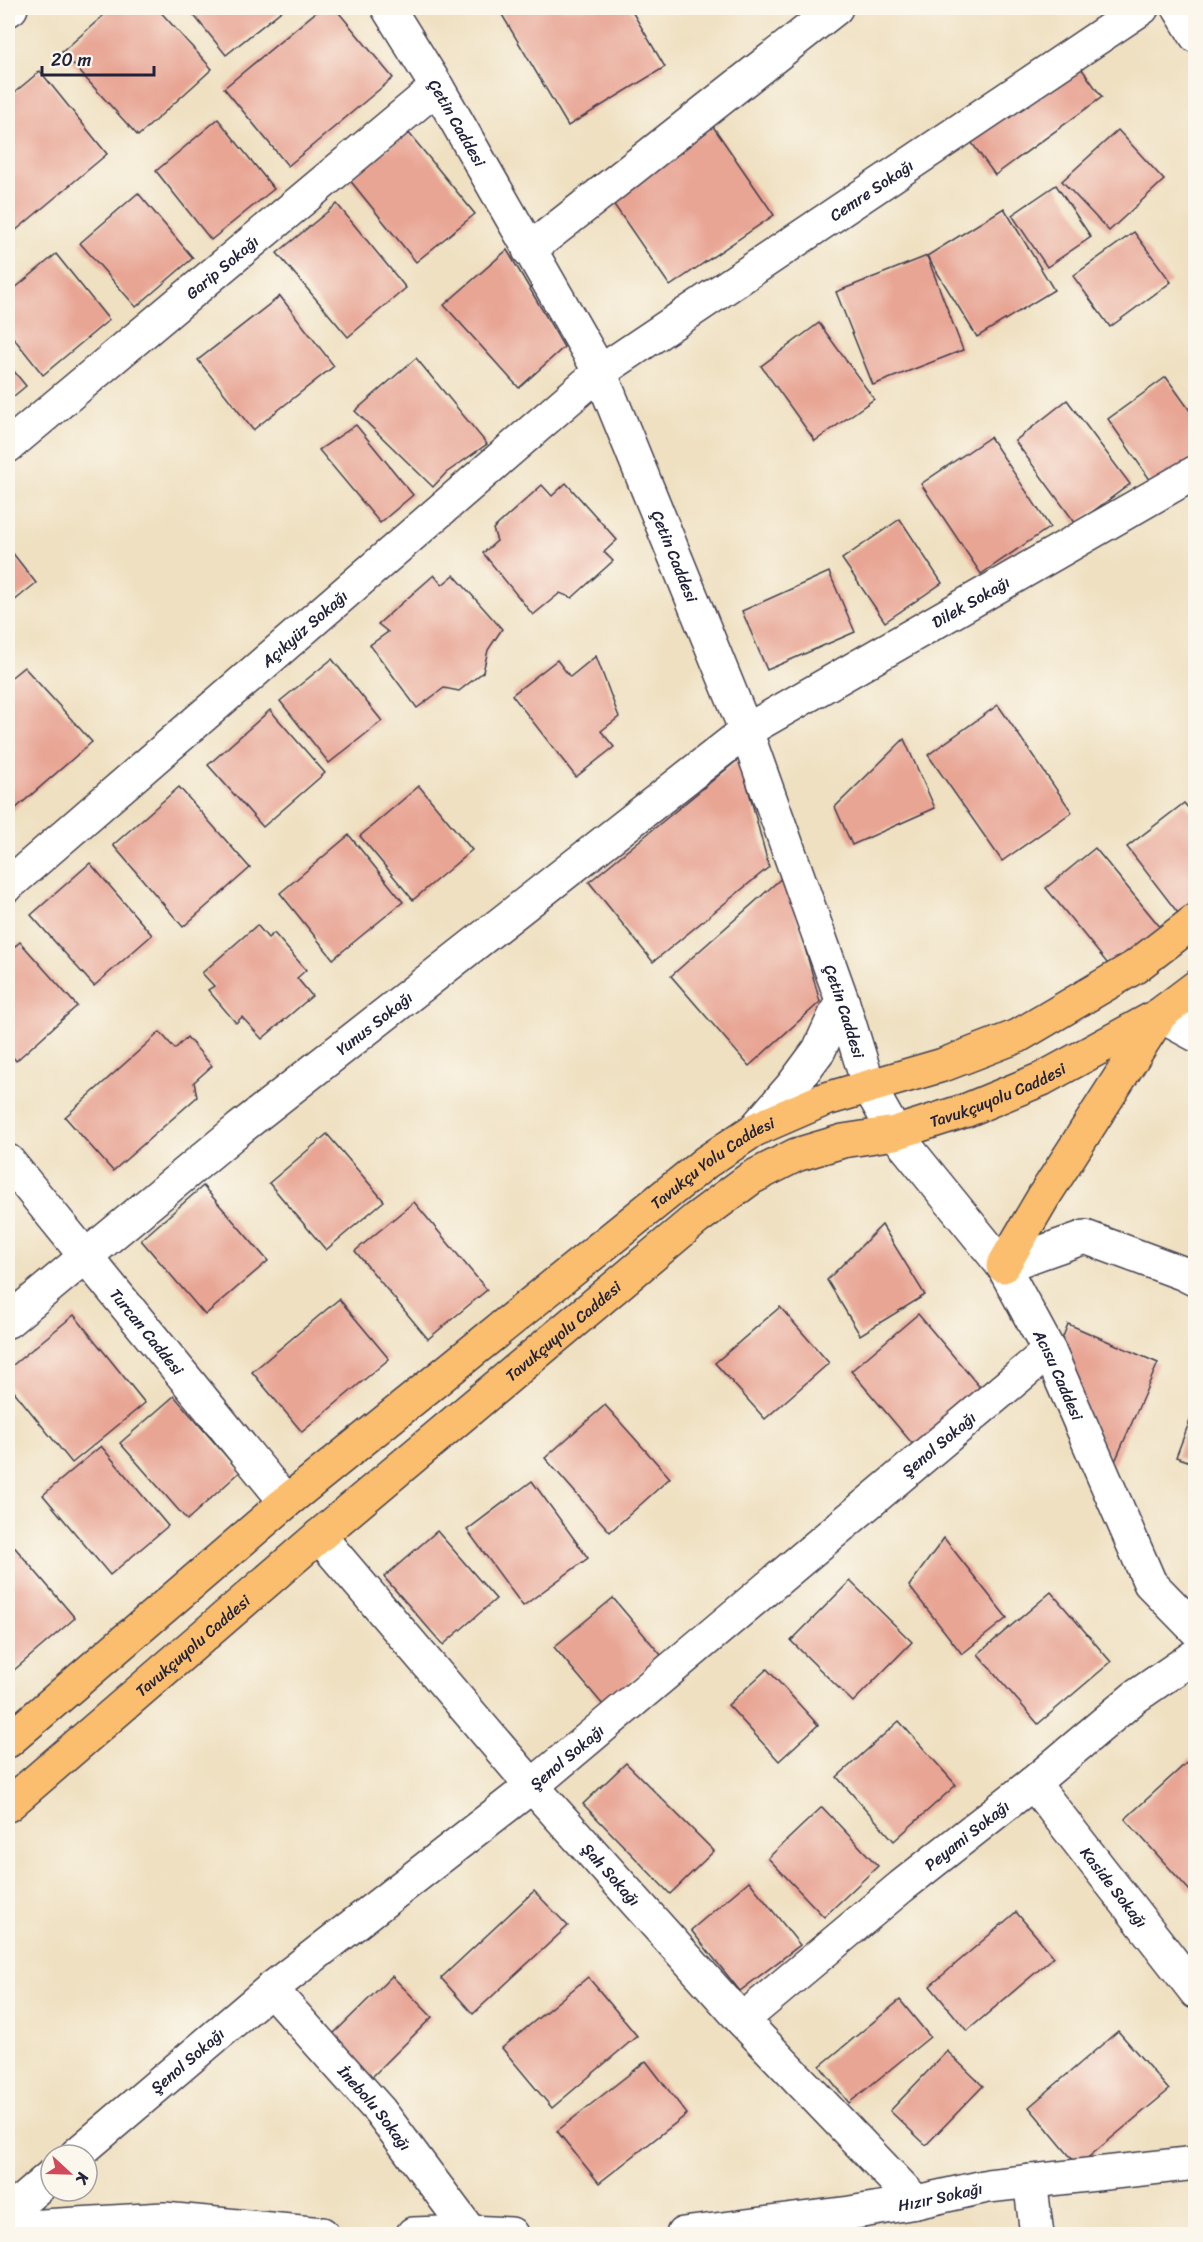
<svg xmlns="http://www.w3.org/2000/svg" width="1203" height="2242" font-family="Sriracha,sans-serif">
<rect width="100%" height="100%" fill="#fbf7ec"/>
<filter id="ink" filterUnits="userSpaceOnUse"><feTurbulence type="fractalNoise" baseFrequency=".0167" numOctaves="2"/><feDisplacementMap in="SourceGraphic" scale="12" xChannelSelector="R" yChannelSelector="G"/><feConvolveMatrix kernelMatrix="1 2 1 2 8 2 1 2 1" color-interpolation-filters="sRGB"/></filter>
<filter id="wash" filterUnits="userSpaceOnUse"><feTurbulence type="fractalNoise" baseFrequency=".008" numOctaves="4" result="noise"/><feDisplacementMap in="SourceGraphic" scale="24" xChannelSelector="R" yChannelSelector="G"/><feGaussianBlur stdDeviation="1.35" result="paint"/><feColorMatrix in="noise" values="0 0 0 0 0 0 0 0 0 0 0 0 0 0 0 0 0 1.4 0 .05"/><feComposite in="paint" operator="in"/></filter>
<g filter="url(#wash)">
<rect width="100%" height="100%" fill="#efe0c1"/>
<g id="blocks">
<g fill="#e8a594">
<path d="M112,8H157L212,69L138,136L62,52Z"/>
<path d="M188,8H285L226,55Z"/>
<path d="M321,8H335L393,78L288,166L224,88Z"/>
<path d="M498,8H630L665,67L568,126Z"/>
<path d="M1076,61L1102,97L995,175L969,139Z"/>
<path d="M40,71L107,154L8,237V98Z"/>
<path d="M218,119L274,189L211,240L156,171Z"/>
<path d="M710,122L774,215L670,286L606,193Z"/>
<path d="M1118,130L1164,180L1109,231L1062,181Z"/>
<path d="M408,132L475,214L416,262L349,179Z"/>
<path d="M1056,185L1091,237L1047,267L1012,215Z"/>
<path d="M138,193L193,258L136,307L80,243Z"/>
<path d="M337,204L406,288L348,337L277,253Z"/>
<path d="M1004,208L1054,290L977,337L927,256Z"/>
<path d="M1134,232L1171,282L1110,327L1073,276Z"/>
<path d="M507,250L564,347L519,388L444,305Z"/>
<path d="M56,254L109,320L43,375L8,331V294Z"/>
<path d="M927,256L963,350L873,385L836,292Z"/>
<path d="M280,296L334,366L253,430L198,360Z"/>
<path d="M819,323L874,399L815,441L761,366Z"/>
<path d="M416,358L487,444L446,473L433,487L355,411Z"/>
<path d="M8,364L26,386L8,401Z"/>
<path d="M1166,377L1196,419V458L1155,487L1108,419Z"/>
<path d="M1067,400L1130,484L1076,524L1015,441Z"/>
<path d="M356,425L413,495L380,523L319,450Z"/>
<path d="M990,437L1050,527L981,574L921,484Z"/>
<path d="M566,483L617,540L604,552L613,561L572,598L560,593L533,615L483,553L497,541L493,529L542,485L552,496Z"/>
<path d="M900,519L942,583L885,622L842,559Z"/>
<path d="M8,547L36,583L8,606Z"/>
<path d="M829,572L855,632L767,670L742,611Z"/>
<path d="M434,575L442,585L454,575L502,629L488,650L483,672L459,691L444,688L417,708L370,645L388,632L378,624Z"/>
<path d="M596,656L619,717L601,731L614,747L576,777L512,695L557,660L570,677Z"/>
<path d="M332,659L382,721L329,763L280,701Z"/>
<path d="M24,667L92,742L8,815V680Z"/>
<path d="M998,705L1072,812L1002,861L928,755Z"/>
<path d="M270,710L325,773L263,827L208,765Z"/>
<path d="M904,739L935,808L852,845L835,807Z"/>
<path d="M740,758L769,867L653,962L589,882Z"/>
<path d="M419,786L472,850L413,900L360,836Z"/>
<path d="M179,787L250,868L183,927L113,845Z"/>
<path d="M1184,803L1196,817V906L1181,917L1127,847Z"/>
<path d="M349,835L403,902L333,959L280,893Z"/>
<path d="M1095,848L1161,928L1112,969L1046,888Z"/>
<path d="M90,863L152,935L94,986L31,915Z"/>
<path d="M785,875L820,1002L749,1066L671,976Z"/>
<path d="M257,925L268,938L274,933L306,970L297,978L312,996L262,1039L242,1017L236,1023L208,990L214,986L202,973Z"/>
<path d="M20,942L77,1006L16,1061L8,1051V952Z"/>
<path d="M160,1032L175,1049L187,1037L212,1066L194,1082L197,1097L113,1171L65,1117Z"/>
<path d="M327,1134L384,1201L326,1250L269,1183Z"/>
<path d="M203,1186L268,1261L205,1315L141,1240Z"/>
<path d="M414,1202L487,1290L428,1339L355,1251Z"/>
<path d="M882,1225L925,1295L860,1335L827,1280Z"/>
<path d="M339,1299L389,1359L302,1432L252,1372Z"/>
<path d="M780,1307L829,1363L765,1419L715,1363Z"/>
<path d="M918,1314L983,1391L916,1448L851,1371Z"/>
<path d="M74,1315L145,1403L72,1463L8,1384V1369Z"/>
<path d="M1068,1324L1158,1363L1113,1466L1057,1352Z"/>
<path d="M174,1396L240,1472L187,1520L120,1443Z"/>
<path d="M605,1405L670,1478L610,1532L545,1458Z"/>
<path d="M1195,1407H1196V1464L1176,1457Z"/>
<path d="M101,1446L168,1526L110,1575L43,1495Z"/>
<path d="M532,1481L588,1558L523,1606L467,1530Z"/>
<path d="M437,1531L496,1599L443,1645L384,1577Z"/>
<path d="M944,1538L1007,1618L962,1654L909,1586Z"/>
<path d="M11,1543L75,1618L13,1671L8,1664V1546Z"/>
<path d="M850,1581L912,1642L853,1702L791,1641Z"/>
<path d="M1051,1592L1111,1662L1038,1724L978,1654Z"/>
<path d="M613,1598L661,1655L603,1705L554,1647Z"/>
<path d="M767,1669L818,1725L779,1761L728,1705Z"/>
<path d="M899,1721L956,1785L894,1841L837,1777Z"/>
<path d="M1194,1756L1196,1885L1190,1891L1125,1819Z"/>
<path d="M626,1763L714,1851L670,1894L583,1804Z"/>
<path d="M822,1807L878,1866L824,1917L768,1858Z"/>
<path d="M749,1881L800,1945L740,1991L691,1930Z"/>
<path d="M534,1891L568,1926L473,2014L441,1978Z"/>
<path d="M1016,1912L1054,1957L967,2031L930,1986Z"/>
<path d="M392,1976L432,2017L369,2080L329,2038Z"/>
<path d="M588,1977L637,2036L552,2108L502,2048Z"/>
<path d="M900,2000L930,2037L849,2103L820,2066Z"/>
<path d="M1118,2031L1169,2090L1078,2166L1029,2107Z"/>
<path d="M947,2051L983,2086L926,2145L890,2111Z"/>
<path d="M646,2061L687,2114L599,2183L557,2131Z"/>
</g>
</g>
</g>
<g filter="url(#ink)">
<use href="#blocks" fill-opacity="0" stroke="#413e4f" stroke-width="1.5"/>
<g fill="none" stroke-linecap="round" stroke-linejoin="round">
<defs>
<g id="minor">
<path id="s1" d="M388,8L437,87L600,372L746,731L842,1000L869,1087L895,1133L1003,1266L1049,1351L1150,1583L1196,1630"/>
<path d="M1179,8L1196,36"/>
<path d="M8,10L11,8"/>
<path d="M529,250L836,8"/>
<path id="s2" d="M8,446L437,87"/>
<path id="s3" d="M8,885L600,372L1142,8"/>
<path d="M1159,1015L1196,1035"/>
<path d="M754,1130L793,1085L819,1050L842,1000"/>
<path id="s4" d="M8,1161L286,1502"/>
<path d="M1003,1266L1085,1237L1182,1273L1196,1280"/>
<path id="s5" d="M8,1321L239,1129L746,731L1196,472"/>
<path id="s6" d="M319,1536L532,1786L742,2020L916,2202"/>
<path id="s7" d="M1033,1783L1196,1992"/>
<path id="s8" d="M271,1989L380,2111L470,2232"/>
<path id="s9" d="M742,2020L902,1886L1033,1783L1135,1697L1196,1655"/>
<path id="s10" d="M76,2155L271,1989L532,1786L1049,1351"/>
<path d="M1030,2181L1037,2234"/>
<path d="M8,2213L51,2176"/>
<path d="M8,2228L164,2219L322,2234"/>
<path d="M413,2234L470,2232L511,2234"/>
<path id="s11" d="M683,2234L850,2213L916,2202L988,2186L1196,2163"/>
</g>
<g id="major">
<path d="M1003,1266L1044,1196L1158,1018"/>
<path id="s12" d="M8,1741L286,1502L706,1162L754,1130L823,1100L943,1065L1018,1036L1135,967L1196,920"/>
<path id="s13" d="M8,1805L319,1536L696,1219L751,1178L796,1155L843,1141L895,1133L967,1110L1042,1079L1159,1015L1196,987"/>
</g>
</defs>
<use href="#minor" stroke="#413e4f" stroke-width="36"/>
<use href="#major" stroke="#413e4f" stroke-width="36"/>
<use href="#minor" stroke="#fff" stroke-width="33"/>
<use href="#major" stroke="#fbbe6e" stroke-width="33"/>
</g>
</g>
<g text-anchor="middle" stroke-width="4.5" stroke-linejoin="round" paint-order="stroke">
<g font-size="16" fill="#22223b" stroke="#fbf7ec">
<text dy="6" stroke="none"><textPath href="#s1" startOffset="134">Çetin Caddesi</textPath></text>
<text dy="6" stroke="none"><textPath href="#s3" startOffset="1110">Cemre Sokağı</textPath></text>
<text dy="6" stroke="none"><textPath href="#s2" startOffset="279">Garip Sokağı</textPath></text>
<text dy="6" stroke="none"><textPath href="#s1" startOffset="620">Çetin Caddesi</textPath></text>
<text dy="6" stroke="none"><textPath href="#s5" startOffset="1204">Dilek Sokağı</textPath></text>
<text dy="6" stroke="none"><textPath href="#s3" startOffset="392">Açıkyüz Sokağı</textPath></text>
<text dy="6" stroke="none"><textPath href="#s1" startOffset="1106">Çetin Caddesi</textPath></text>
<text dy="6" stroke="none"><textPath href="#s5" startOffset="472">Yunus Sokağı</textPath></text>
<text dy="6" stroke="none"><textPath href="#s13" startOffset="1234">Tavukçuyolu Caddesi</textPath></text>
<text dy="6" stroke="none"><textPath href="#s12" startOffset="912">Tavukçu Yolu Caddesi</textPath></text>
<text dy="6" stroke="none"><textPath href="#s13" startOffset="730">Tavukçuyolu Caddesi</textPath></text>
<text dy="6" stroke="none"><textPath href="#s4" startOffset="220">Turcan Caddesi</textPath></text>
<text dy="6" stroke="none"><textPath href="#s1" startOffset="1532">Acısu Caddesi</textPath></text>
<text dy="6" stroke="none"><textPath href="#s10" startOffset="1118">Şenol Sokağı</textPath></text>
<text dy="6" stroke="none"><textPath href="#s13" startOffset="244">Tavukçuyolu Caddesi</textPath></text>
<text dy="6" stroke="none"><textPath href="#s10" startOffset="632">Şenol Sokağı</textPath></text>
<text dy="6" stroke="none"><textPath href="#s9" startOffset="291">Peyami Sokağı</textPath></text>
<text dy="6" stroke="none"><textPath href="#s6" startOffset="447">Şah Sokağı</textPath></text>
<text dy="6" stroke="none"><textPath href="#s7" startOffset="132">Kaside Sokağı</textPath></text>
<text dy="6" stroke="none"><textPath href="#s10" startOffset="146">Şenol Sokağı</textPath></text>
<text dy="6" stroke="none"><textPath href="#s8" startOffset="158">İnebolu Sokağı</textPath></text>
<text dy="6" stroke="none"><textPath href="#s11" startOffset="260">Hızır Sokağı</textPath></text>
</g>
</g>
<rect width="1203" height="2242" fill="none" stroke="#fbf7ec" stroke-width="30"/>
<g transform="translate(69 2173) rotate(112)"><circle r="28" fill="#fbf7ec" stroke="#a4a2a5" stroke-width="1.5"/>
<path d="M0-4.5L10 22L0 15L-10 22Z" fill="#d1495b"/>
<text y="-9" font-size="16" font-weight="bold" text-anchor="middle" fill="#22223b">K</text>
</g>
<path d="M42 66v9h112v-9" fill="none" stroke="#22223b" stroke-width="3"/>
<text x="51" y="66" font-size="18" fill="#22223b" stroke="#fbf7ec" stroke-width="4.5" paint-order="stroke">20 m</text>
</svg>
